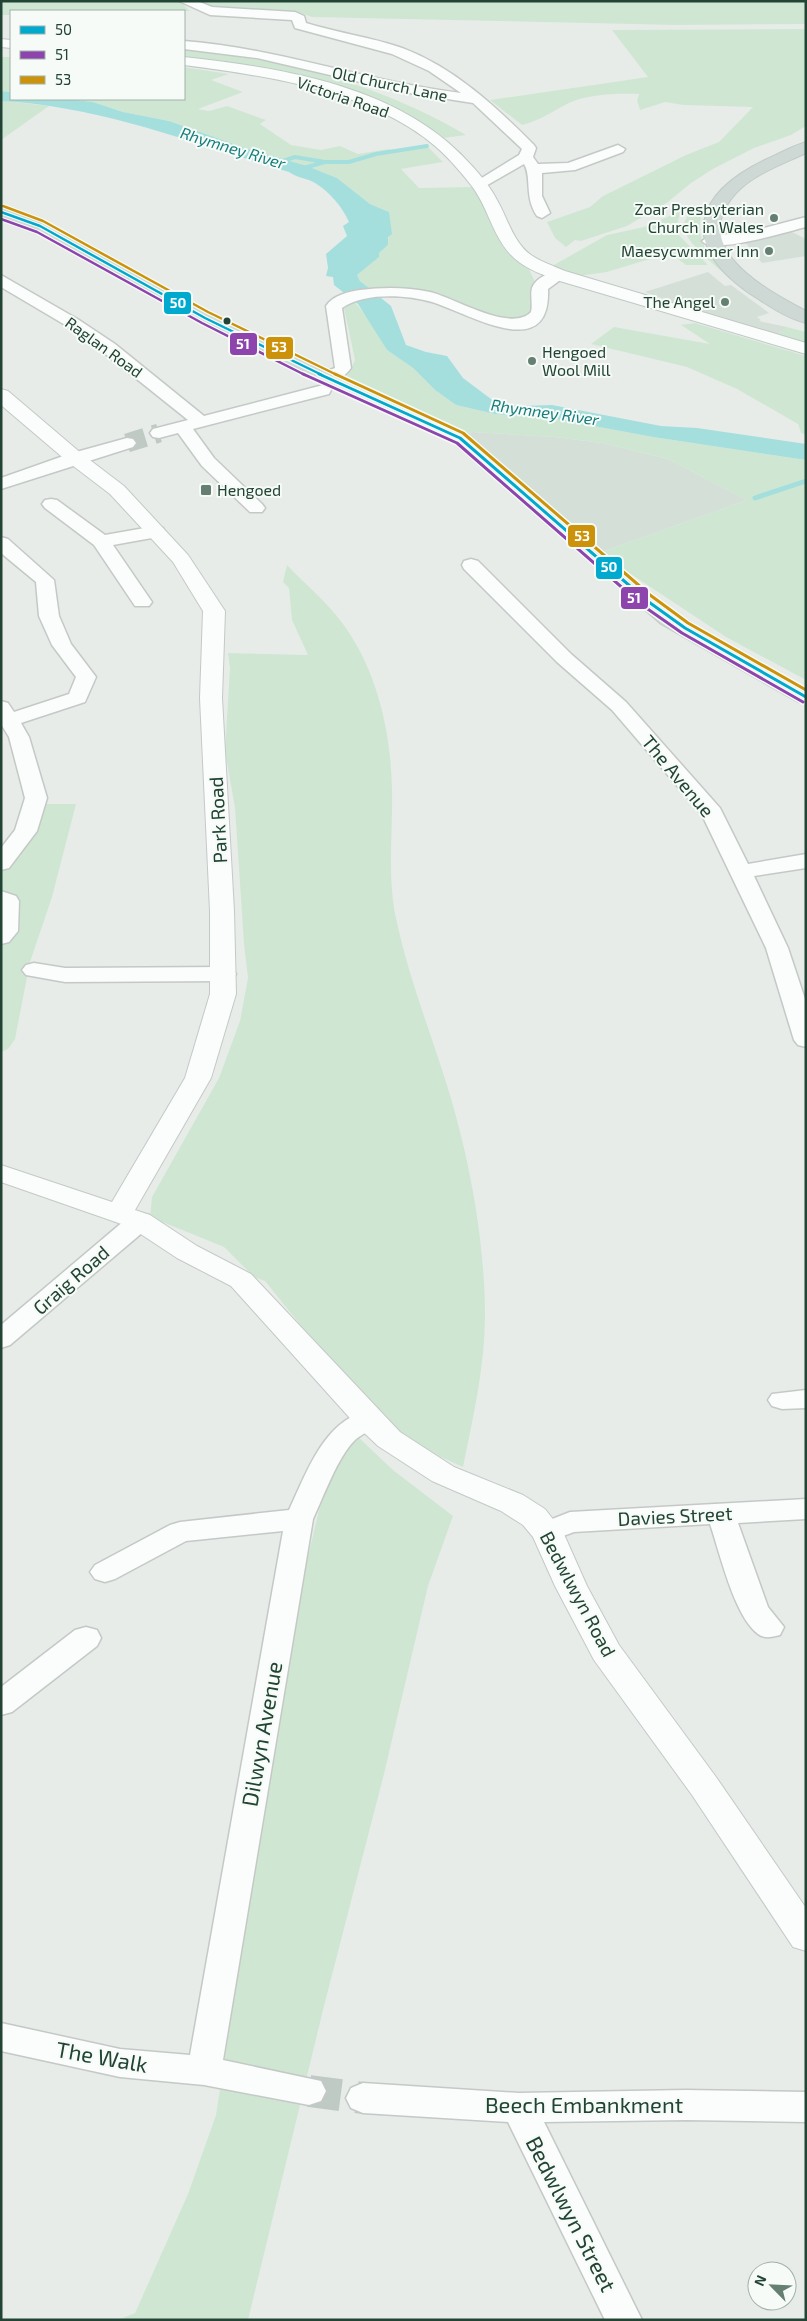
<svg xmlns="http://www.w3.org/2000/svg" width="807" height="2321" font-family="'Exo 2',sans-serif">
<rect width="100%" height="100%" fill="#e7ece9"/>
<g fill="#d4dfd8">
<path d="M788,230L806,239V256L762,263L745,242Z"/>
<path d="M708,272L725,286L731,285L769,313L757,317L761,320L759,321L787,327L776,335L688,308L645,292Z"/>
<path d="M473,432L555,437L602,443L668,459L747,500L599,553L460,434Z"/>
</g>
<g fill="#cfe7d2">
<path d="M1,1H175L182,3L190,11H11V15H1Z"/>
<path d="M195,1H806V24L677,25L312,17C274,1 233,17 195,1Z"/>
<path d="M806,29V126L791,135L754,148L713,169L691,183L668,202L627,226L581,241L575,240L566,247L555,238L547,222L590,207L603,196L686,155L719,142L753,107L683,105L665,102L640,110L637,101L639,94C618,93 588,94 569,103C553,111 539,121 522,125L490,100L648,77L612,30Z"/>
<path d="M184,48C195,49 206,52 218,54C306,65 389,90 466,135L444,138L402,114L338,87L184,58Z"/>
<path d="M1,57H11V92L1,91Z"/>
<path d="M184,67L229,74L211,80L243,92L198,109L209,111L227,106L266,120L260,124L291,145L321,150L340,146L358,154L389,149L395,152L427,146L443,162L401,169L419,188L472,187L527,265L536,284L532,315C501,333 461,298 431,292C417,289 378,293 369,289C364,286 359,280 357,275L378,257L379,253L388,245L389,212L370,204L337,178L307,166L245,148L169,121L123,112L93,102L68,99H184Z"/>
<path d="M1,101H6L49,106L1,140Z"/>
<path d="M694,207L704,209C690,240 714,264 737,282H734C722,271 686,244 684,228C683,220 690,213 694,207Z"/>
<path d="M681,211L675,231L708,265H686L670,253L607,272L579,276L552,266L607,235L644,227Z"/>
<path d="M354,301L370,321L387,350L413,368L435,390L456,405L495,414L557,419L653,437L806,460V680L726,637L599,553L747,500L668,459L602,443L555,437L473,432L460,434L414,410L344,382L355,360L344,308Z"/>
<path d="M695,323L806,356V435L801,433L798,424L737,389L687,367L591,344L614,327L710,344L681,325Z"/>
<path d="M787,327L806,332V344L776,335Z"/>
<path d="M287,565C305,584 324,599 340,620C377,668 391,731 392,790C393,833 387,876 396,918C408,975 429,1028 446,1082C469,1155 485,1240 485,1316C485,1366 473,1418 463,1467L423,1449L398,1433L351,1388L265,1281L254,1277L224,1247L150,1217L152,1197L219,1078L240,1021L248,978L244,944L235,808L225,751L230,668L228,653L308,655L292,620L289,588L283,582Z"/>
<path d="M43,804H76L52,897L30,962L15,1039L8,1049L1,1052V872L29,833Z"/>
<path d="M356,1435L393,1470L453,1516L428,1586L384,1774L324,2006L248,2320H118L135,2313L188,2194L216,2115L292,1624L319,1510L336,1464Z"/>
</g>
<path fill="#a4dfde" d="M1,91L11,92V99H68L93,102L123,112L169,121L245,148L307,166L337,178L370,204L389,212L392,234L388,237V245L379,253V257L357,275L360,281L391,306L406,345L426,352L447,356L463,378L495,402L520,406L552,405L661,426L697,428L806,444V460L653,437L556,419L495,414L456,405L435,390L413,368L387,350L358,304L334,285L333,277L326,276L328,268L326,254L347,236L343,226L349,222C343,208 329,191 315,183C308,178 299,179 289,172C195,144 100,106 1,101Z"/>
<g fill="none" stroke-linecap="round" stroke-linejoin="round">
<g stroke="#a4dfde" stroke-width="4">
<path d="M280,162L295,157L325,162"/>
<path d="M300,169L325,162H349L376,154L427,146"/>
</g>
<path stroke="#a4dfde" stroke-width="5" d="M755,498L806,481"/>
<path stroke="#bfcac5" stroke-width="19" stroke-dasharray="19 9" stroke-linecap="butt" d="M127,443L159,433"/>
<path stroke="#bfcac5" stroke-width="32" stroke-dasharray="32 16" stroke-linecap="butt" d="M309,2091L363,2098"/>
<defs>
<g id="minor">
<path d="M179,1H197L212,7L295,12L304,16L306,23C338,33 371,37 402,48C455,68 495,106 534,145L536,148L533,157L538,164L568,163L618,145L625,149L623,152L575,170L542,173V196L550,213L542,218L537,216C524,197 532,177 524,164L484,187L479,188L472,184L519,155L522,149L473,103L403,92L257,58L184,49V41C278,48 368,82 461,93L429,71L392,54L295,28L292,20L210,15Z"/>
<path d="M806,217V227C789,231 712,255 702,241L710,236L749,232Z"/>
<path d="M559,270L567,275L548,289C551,365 468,313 432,302C407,295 365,292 342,308L351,368C344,378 332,385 320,382L318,378L320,374L335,368L326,306C333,295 348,292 360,290C383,287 407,287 430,292C455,298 511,333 531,312C533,304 530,295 532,288C536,277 550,273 559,270Z"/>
<path d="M1,275L79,320L115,344L204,416L323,385L329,386L331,390L329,394L193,429L214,458L262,504L265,508L262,512H250L202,466L178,433L159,438L153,437L150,433L153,429L188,420L103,352L67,326L1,287Z"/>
<path d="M127,438L133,439L136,443L133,447L1,489V478L69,454Z"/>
<path d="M51,499L57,500L105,535L156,526L163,528L165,532L163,536L113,545L152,602L149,606H135L94,545L45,508L42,504L45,500Z"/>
<path d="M1,537L8,539L54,580L59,616L71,644L96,677L85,702L21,723L29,737L47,798L37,831L9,868L1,870V848L15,830L25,798L9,737L1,724V701L8,703L14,712L69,694L76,677L52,645L39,616L36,582L1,553Z"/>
<path d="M471,559L478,561L571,654L626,702L720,808L748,864L806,854V868L754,876L788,948L806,1002V1047L798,1045L794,1040L766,948L702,815L612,710L557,662L464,569L462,565L464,561Z"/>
<path d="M1,891L16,896L19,901L18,931L9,942L1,944Z"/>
<path d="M34,963L65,968L224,967L232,969L236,974L232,979L224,981L65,982L26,975L22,970L26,965Z"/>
<path d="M140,1213L149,1215L153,1221L149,1227L10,1345L1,1348V1325L131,1215Z"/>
<path d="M806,1390V1408L782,1409L772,1406L768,1400L772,1394Z"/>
<path d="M368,1410L378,1412L382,1419C375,1430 364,1432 355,1440C337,1458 324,1496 313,1519L223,2060L321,2081L326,2091L321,2101L309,2105L204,2085L120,2077L1,2051V2023L120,2049L190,2055L283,1531L186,1541L115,1579L105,1582L95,1579L90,1572L95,1565L170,1525L180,1522L289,1510C307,1472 323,1422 368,1410Z"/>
<path d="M806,1499V1519L738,1523L768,1607L784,1627L780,1635C772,1637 765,1639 758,1634C734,1616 720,1553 710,1524L574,1532L547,1542L537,1539L533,1532L537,1525L570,1512Z"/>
<path d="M86,1627L97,1630L101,1638L97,1646L12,1712L1,1715V1687L75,1630Z"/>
<path d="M363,2083L519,2093L686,2090L806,2092V2122L686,2120L544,2122L642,2320H605L508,2122L363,2113L351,2108L346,2098L351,2088Z"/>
</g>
<path id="tertiary" d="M1,389L8,391L82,454L124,486L188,555L225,611L222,698L234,911L236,994L211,1078L135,1210L150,1215L197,1246L251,1274L400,1432L454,1467L523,1495L545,1509L563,1532L587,1586L619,1645L716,1777L806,1908V1951L793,1947L692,1795L594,1660L555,1586L533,1537L523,1525L501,1511L432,1481L378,1446L357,1426L231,1286L177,1258L130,1227L1,1182V1165L112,1202L185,1078L210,994V911L200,698L203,611L173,562L110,494L68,462L1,405Z"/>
<g id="secondary">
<path d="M1,39L11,40V48L1,47Z"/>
<path d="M184,57C284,68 403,86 473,167C482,177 491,188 497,200C508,219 513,242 531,255C541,262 554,266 565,271L806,343V354L553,279C542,274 529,270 519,262C493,243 490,209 471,185C460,171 448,157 435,146C369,90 266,76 184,65Z"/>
</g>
<g id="primary">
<path d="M806,142V153C783,164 757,173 739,190C684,245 762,288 806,311V323C786,318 766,304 749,293C678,243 695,193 767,159C780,153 793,146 806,142Z"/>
<path d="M1,207L46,222L211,314L310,363L467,434L653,596L693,624L806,688V704L798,702L661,624L453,442L296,371L199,322L34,230L1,218Z"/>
</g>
</defs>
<use href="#minor" stroke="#c4c9c6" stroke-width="3"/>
<use href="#tertiary" stroke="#c4c9c6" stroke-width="2"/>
<use href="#secondary" stroke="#c0c8c4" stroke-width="2"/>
<use href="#primary" stroke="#c1cbc7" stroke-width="2"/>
<use href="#minor" fill="#fbfcfc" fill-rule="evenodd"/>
<use href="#tertiary" fill="#fbfcfc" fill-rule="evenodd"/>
<use href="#secondary" fill="#fbfcfc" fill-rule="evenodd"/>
<use href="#primary" fill="#ced8d4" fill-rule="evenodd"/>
<defs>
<path id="bus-1-far1" d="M1,212L40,226L205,318L322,375"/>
<path id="bus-1" d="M319,374L460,438L646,600L685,628L806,697"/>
<path id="bus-2-far1" d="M1,219L37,232L202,323L305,375"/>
<path id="bus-2" d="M303,374L457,443L642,605L682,633L803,702"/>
<path id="bus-3-far1" d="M3,206L43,221L208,312L337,375"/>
<path id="bus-3" d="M335,374L463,433L650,595L688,623L806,690"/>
</defs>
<use href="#bus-1-far1" stroke="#f6fbf7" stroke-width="5"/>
<use href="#bus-1" stroke="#f6fbf7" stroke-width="6"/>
<use href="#bus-2-far1" stroke="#f6fbf7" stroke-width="5"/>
<use href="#bus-2" stroke="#f6fbf7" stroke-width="6"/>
<use href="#bus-3-far1" stroke="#f6fbf7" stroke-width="5"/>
<use href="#bus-3" stroke="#f6fbf7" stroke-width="6"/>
<use href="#bus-1-far1" stroke="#00a9ce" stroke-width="2.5"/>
<use href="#bus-1" stroke="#00a9ce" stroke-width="3"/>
<use href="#bus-2-far1" stroke="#8e44ad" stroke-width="2.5"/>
<use href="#bus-2" stroke="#8e44ad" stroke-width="3"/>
<use href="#bus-3-far1" stroke="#cc920a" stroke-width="2.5"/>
<use href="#bus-3" stroke="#cc920a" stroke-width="3"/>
</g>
<g fill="#667f73" stroke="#f6fbf7" stroke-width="2">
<circle cx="774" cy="218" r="5"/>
<circle cx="769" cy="251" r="5"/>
<circle cx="725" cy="302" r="5"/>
<circle cx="532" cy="361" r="5"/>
<rect x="200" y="484" width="12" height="12" rx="2.5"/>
</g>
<circle fill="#214434" stroke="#f6fbf7" stroke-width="2" cx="227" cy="321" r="4.5"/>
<g text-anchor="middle" stroke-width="4" stroke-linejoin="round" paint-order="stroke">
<g font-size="16" fill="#214434" stroke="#f6fbf7">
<text transform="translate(390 84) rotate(12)" y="6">Old Church Lane</text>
<text transform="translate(343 97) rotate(19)" y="6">Victoria Road</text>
<text transform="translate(104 347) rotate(36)" y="6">Raglan Road</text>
</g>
<g font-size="16" font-style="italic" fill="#137c7c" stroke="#f6fbf7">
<text transform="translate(233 148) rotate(17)" y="6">Rhymney River</text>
<text transform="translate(545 412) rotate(8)" y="6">Rhymney River</text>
</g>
<g font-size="16" fill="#214434" stroke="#f6fbf7" text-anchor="end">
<text x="764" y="215">Zoar Presbyterian<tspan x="764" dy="18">Church in Wales</tspan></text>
<text x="759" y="257">Maesycwmmer Inn</text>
<text x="715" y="308">The Angel</text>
<text x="542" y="358" text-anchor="start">Hengoed<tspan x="542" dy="18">Wool Mill</tspan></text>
<text x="217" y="496" text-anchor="start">Hengoed</text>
</g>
<g font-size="19" fill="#214434" stroke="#f6fbf7">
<text transform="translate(678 776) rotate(50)" y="7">The Avenue</text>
<text transform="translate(218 820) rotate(-93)" y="7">Park Road</text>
<text transform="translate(71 1280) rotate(-41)" y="7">Graig Road</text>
<text transform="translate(675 1516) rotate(-3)" y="7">Davies Street</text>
<text transform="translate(578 1594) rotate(62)" y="7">Bedwlwyn Road</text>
</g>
<g font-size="22" fill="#214434" stroke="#f6fbf7">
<text transform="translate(262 1734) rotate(-80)" y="8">Dilwyn Avenue</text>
<text transform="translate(102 2057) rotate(10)" y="8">The Walk</text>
<text x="584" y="2113">Beech Embankment</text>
<text transform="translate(571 2214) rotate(63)" y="8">Bedwlwyn Street</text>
</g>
</g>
<g stroke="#f6fbf7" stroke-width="2">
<rect x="163" y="291" width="29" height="24" rx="5" fill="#00a9ce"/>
<rect x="229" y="332" width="29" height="24" rx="5" fill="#8e44ad"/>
<rect x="265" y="336" width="29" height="24" rx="5" fill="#cc920a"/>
<rect x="567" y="524" width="29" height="24" rx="5" fill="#cc920a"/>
<rect x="595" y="556" width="28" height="24" rx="5" fill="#00a9ce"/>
<rect x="620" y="586" width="29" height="24" rx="5" fill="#8e44ad"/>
</g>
<g font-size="14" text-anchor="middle" font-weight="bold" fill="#fff">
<text x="178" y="308">50</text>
<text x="243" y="349">51</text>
<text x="279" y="352">53</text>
<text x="582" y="541">53</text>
<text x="609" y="572">50</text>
<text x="634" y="603">51</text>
</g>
<rect width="807" height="2321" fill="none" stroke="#214434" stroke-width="5"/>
<rect x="10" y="10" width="175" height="90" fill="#f6fbf7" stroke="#a1b2a9"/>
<rect x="20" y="26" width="25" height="8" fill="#00a9ce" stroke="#a1b2a9"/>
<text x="55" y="35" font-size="15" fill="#214434">50</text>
<rect x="20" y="51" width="25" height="8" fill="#8e44ad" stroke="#a1b2a9"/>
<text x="55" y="60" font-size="15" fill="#214434">51</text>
<rect x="20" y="76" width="25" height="8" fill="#cc920a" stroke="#a1b2a9"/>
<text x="55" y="85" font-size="15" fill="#214434">53</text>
<g transform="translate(772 2286) rotate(294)"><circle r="24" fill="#f6fbf7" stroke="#a1b2a9"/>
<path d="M0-4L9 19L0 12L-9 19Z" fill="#667f73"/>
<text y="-8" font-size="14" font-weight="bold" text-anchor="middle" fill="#214434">N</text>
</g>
</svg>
